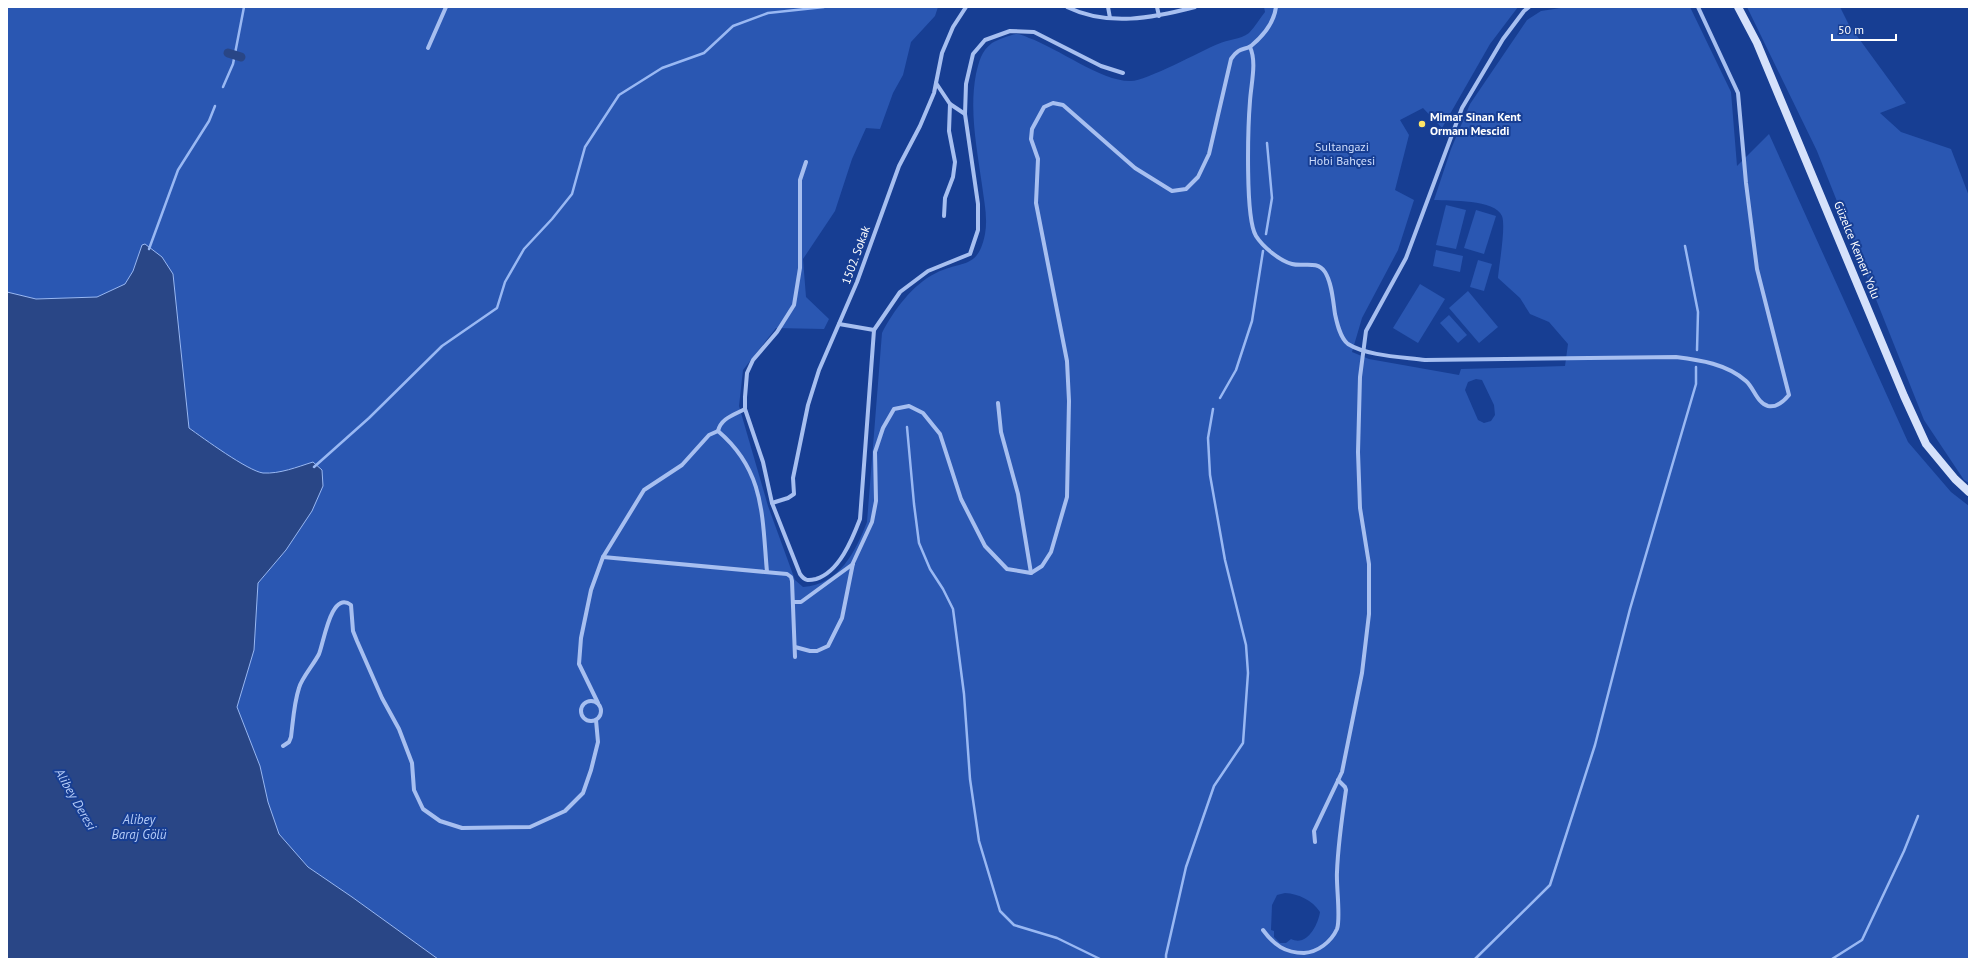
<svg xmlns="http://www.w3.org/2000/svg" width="1976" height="966" font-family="'PT Sans',sans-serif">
<rect width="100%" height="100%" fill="#173e93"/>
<g fill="#2a57b2" fill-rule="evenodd">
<path d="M7,7H938L935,16L911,42L903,75L893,93L880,129L866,128L852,159L835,211L803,259L806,297L829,319L824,329L776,328L743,370L739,406L768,506L795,580L803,587C839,585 856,551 867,522L882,333C893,311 913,284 936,273C962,260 978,270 985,234C988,218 984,201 982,185C977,148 969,111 976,74C979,62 981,51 992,43C997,40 1010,35 1016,34C1020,34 1025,36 1029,38C1058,48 1102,82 1131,81C1146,81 1201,51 1218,44C1228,39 1240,40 1249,33C1255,27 1260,18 1265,12L1264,7H1518L1490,44L1442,128L1423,108L1400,120L1409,135L1395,190L1414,200L1398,250L1362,318L1352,352L1369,359L1459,375L1461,369L1565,366L1568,344L1549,322L1530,314L1520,298L1498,278C1499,265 1506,227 1502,216C1495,199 1450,201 1434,200L1451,149L1470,104L1527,20L1541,11L1567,7H1690L1731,92L1737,166L1769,134L1908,442L1951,492L1969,506V959H438L352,897L308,867L279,834L268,802L260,766L237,707L254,650L258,583L286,550L312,511L313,462C297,467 280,475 263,473C248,471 203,438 189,428L173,274L142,245L133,271L125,284L97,297L36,299L7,292ZM1476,379L1482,380L1494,405L1495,415L1491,421L1484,423L1478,420L1465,390L1468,382ZM1285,893C1299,894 1312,900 1320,912C1318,925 1307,947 1291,939L1286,943H1280L1274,937V931L1271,930L1272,905L1277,895Z"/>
<path d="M1747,7H1840L1849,25L1906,103L1880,113L1901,132L1951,149L1969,196V483L1964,480L1924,420L1817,151Z"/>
<path d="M1446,205L1466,210L1456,249L1436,245Z"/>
<path d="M1476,210L1496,216L1484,254L1464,248Z"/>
<path d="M1436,250L1463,256L1460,272L1433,266Z"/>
<path d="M1478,260L1492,264L1484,291L1470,287Z"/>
<path d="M1420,284L1445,299L1418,343L1393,328Z"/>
<path d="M1468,291L1498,327L1479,343L1449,308Z"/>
<path d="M1449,315L1467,335L1458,343L1440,323Z"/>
</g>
<path fill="#294686" stroke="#99b8f3" d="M145,244L162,257L173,274L189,428C203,438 248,471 263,473C280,474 297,467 313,462L322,470L323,486L312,511L286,550L258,583L254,650L237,707L260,766L268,802L279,834L308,867L352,897L438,959H7V292L36,299L97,297L125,284L133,271L142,245Z"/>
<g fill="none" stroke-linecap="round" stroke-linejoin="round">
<g stroke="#99b8f3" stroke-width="2.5">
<path d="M223,87L233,64L244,7"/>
<path d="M1266,234L1272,198L1267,143"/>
<path d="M1685,246L1698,312L1697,350"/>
<path d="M149,249L178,170L209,121L215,106"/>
<path d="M1220,398L1236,370L1252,321L1263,251"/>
<path d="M907,427L914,504L919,543L930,569L943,589L953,609L964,694L970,779L979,841L1000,911L1014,925L1057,938L1100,959"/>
<path d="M314,467L369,418L442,346L497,308L505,282L524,249L552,219L572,194L585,147L619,95L662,68L704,53L733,26L768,13L824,7"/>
<path d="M1166,959V955L1186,867L1214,786L1243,743L1248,673L1246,645L1225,560L1210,475L1208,438L1213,409"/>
<path d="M1475,959L1550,885L1595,745L1630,609L1696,384V367"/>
<path d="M1832,959L1862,940L1904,851L1918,816"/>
</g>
<path stroke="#294686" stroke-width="9" d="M228,53L241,57"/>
<g stroke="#a7bff0" stroke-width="4">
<path d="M1067,7C1108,27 1153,18 1195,7"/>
<path d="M1108,7L1110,18"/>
<path d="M1157,7L1159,16"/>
<path d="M1250,47C1257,62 1251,84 1250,101C1248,126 1245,218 1256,236C1263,247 1280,261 1292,264C1303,267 1317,260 1325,272C1332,283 1333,301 1335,314C1337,323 1340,338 1348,344C1367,356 1403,357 1425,360L1676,357C1700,360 1727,364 1746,381C1754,388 1757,403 1768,406C1777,408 1784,401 1789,395L1757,269L1746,183L1738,93L1698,7"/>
<path d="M428,48L446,7"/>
<path d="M936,83L950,104L949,131L955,162L953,177L945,198L944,216"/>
<path d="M950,104L965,114"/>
<path d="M806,162L800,180V268L794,305L777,332L753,360L747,373L745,397V409L763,462L772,503L800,574C805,581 808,581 816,579C839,572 852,540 860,519L874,330L900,292L928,271L970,254L978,230V204L965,114L966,84L973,54L985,40L1010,31L1034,32L1101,66L1123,73"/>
<path d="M839,324L874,330"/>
<path d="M998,403L1001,432L1018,494L1031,573"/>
<path d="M718,431C721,418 734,415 745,409"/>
<path d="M772,503L788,498L794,494L793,478L808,405L819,370L857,282L899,166L920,126L934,93L942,53L953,27L966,7"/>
<path d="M603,557L787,574L791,577L792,581L795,657"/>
<path d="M793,602H801L853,564"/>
<path d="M795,647L810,651H817L828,646L842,618L853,563L872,522L876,501L875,452L883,428L894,409L909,406L923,413L940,434L961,499L985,546L1007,569L1031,573L1042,566L1051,552L1067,497L1069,401L1067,361L1036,203L1038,159L1031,139L1032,129L1044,107L1053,103L1063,105L1135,168L1172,191L1186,189L1198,177L1209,154L1231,59C1240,46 1243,51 1251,46C1263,36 1274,23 1276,7"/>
<circle cx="591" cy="711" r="10"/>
<path d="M598,703L579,664L581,638L591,590L603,557L644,490L682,465L709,435L718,431C765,471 762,516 767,572"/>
<path d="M283,746L289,742L291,737C293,721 294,703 299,688C301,679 314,664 319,654C324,642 331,590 351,605L353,631L357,641L382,698L399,729L412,763L414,790L423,809L440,821L462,828L530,827L565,811L583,793L591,770L598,742L596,720"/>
<path d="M1315,842L1314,831L1342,772L1362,673L1369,614V564L1360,508L1358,452L1360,377L1366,331L1406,258L1462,108L1503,39L1524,11L1529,7"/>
<path d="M1263,930C1274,945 1285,953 1304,953C1318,952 1331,942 1337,929C1341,919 1336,885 1337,872C1338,844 1342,817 1346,790L1345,787L1338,780"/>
</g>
<path stroke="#d5e1fb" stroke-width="8" d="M1738,7L1757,43L1904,396L1926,444L1955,479L1969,492"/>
</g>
<circle fill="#ffe566" stroke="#173e93" stroke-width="1.5" cx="1422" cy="124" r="4"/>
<g text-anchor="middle" stroke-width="4" stroke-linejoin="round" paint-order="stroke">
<g font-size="12" font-weight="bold" fill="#fff" stroke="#173e93" text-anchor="start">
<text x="1430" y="121">Mimar Sinan Kent<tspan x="1430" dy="14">Ormanı Mescidi</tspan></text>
</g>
<g font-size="12" fill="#ceddfc" stroke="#173e93">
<text x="1342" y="151">Sultangazi<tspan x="1342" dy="14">Hobi Bahçesi</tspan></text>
</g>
<g font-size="12" fill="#fff" stroke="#173e93">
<text transform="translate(1857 250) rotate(68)" y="4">Güzelce Kemeri Yolu</text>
<text transform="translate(856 255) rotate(-70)" y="4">1502. Sokak</text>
</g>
<g font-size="13" font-style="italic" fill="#b3caf7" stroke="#173e93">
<text transform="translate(76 799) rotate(60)" y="5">Alibey Deresi</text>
<text x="139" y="824">Alibey<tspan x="139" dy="15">Baraj Gölü</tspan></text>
</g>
</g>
<rect width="1976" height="966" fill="none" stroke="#ffffff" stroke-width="16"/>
<path d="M1832 34v6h64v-6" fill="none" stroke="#ffffff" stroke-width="2"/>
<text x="1838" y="34" font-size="12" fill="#ffffff" stroke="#173e93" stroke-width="3" paint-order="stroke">50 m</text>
</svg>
